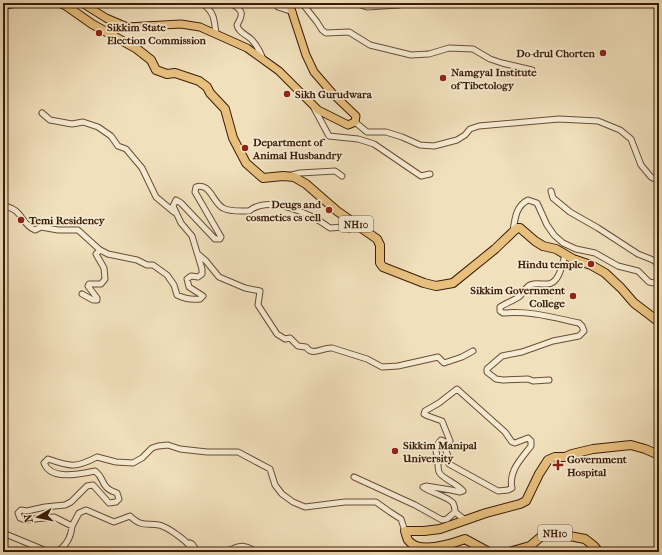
<svg xmlns="http://www.w3.org/2000/svg" width="662" height="555" font-family="'IM FELL French Canon',serif">
<rect width="100%" height="100%" fill="#f1e0bc"/>
<filter id="stains"><feTurbulence type="fractalNoise" baseFrequency=".005" numOctaves="4"/><feColorMatrix values="0 0 0 0 .2 0 0 0 0 .09 0 0 0 0 .02 0 0 0 .5 -.17"/></filter>
<radialGradient id="worn" r=".72"><stop offset=".6" stop-color="#630" stop-opacity="0"/><stop offset="1" stop-color="#630" stop-opacity=".3"/></radialGradient>
<g fill="none" stroke-linecap="round" stroke-linejoin="round">
<path stroke="#cdb998" stroke-width="5" stroke-dasharray="5 2.5" stroke-linecap="butt" d="M210,5L214,3"/>
<defs>
<g id="minor">
<path d="M202,3C215,13 214,19 216,34"/>
<path d="M231,3C243,11 244,13 237,25C238,32 247,35 252,40C257,46 261,52 263,60"/>
<path d="M274,3L278,7L293,12"/>
<path d="M302,3L317,22L322,30L326,33L349,32L370,45L411,55L429,54L449,48L473,49L490,59L502,63L532,70"/>
<path d="M355,3L367,7L399,5L402,3"/>
<path d="M314,108L329,136L358,139L374,144L421,176L430,174"/>
<path d="M42,113L50,120L72,124L83,122L98,127L111,136L118,146L126,149L142,168L156,197L174,212"/>
<path d="M355,122L367,132H386L402,137L420,145L434,146L457,140L465,135L470,129L479,126L559,119L598,121L620,130L631,139L641,165L651,177L659,181"/>
<path d="M292,175L300,173L335,171L342,176"/>
<path d="M551,191L553,198L570,212L598,228L638,254L653,260L659,264"/>
<path d="M3,206C24,209 20,224 35,230L41,227L58,230H78L100,250L108,254L137,260L147,265H153L167,275L174,285L177,295C185,299 191,300 200,299L203,296L189,287L187,279L191,276L198,277L202,274V269L192,236L181,223L173,206L176,200L181,203L215,239H220L221,237L195,192L196,187C210,182 213,203 223,208C230,212 241,211 249,211C270,194 311,214 330,228L343,227L349,229L354,228L357,224"/>
<path d="M513,231C515,218 516,206 528,200L537,203L547,225L554,235L563,243L576,249L595,253L618,266L638,271L649,282L659,284"/>
<path d="M199,255L206,261L219,277L245,288L260,291L258,305L277,334L285,339L290,338L298,346L306,347C313,357 322,347 332,348L367,359L382,367L398,366L438,357L444,363L462,357L473,351"/>
<path d="M82,294L93,300H97V298L88,286L89,284H101L105,279L104,268L96,254L100,250"/>
<path d="M549,380L533,381L528,379L503,380L496,379L487,372V369L502,356L522,352L553,341L579,336L584,331L582,326L579,323C551,317 532,311 503,313L500,311V307C506,303 515,300 520,296C523,293 526,287 530,285C535,283 541,284 546,284C559,285 562,265 565,255"/>
<path d="M354,477L415,505L442,520L447,519L455,512C455,509 454,505 453,503C447,496 431,493 423,487L426,486L451,490L460,492L463,491C458,484 441,478 439,472C437,467 439,461 437,456C435,448 435,447 441,440L448,443L450,441L442,421L428,416L424,414L425,411L439,403L457,389L505,432L512,442L515,443L528,438L531,441V446C522,458 508,471 512,488L508,490L498,491L449,464L448,461V456L446,451L448,446V443"/>
<path d="M455,512L465,520"/>
<path d="M72,526L79,513L86,510L114,522L130,516C141,527 146,523 159,525C168,527 185,540 191,547L189,552"/>
<path d="M3,533L49,552"/>
<path d="M190,543L192,544L198,552"/>
<path d="M56,552C67,546 71,537 72,526L54,517L25,520L20,518L18,513L21,510L27,511L45,507L65,505L71,502L87,486L93,485L109,503L116,502L119,499L117,493C99,487 106,479 95,471C80,474 51,481 44,463L48,459C71,467 76,468 97,457L116,462L133,463L142,458L152,448L158,446L168,445L180,449L207,452H238L270,469L275,485L282,494L293,502L305,507L345,502H376L390,512L401,519L405,531"/>
<path d="M224,552C241,546 240,543 257,552"/>
</g>
<path id="major" d="M82,3L106,18L127,27L181,24L200,27L247,48L279,71L318,110L348,125L355,122L356,116L334,95L314,72L306,55L289,3"/>
<g id="highway">
<path d="M60,3L65,5L92,24L137,49L151,60L156,70L167,74L175,73L199,81L207,87L210,93L225,109L233,138L246,163L263,178L283,176L294,177L306,184L337,211L377,239L380,245V263L383,267L424,283L436,286L453,283L495,249L517,228H520L535,241L543,246L556,249L573,259L591,265L605,273L621,288L634,303L659,322"/>
<path d="M3,5L14,3"/>
<path d="M489,552L465,539C451,544 419,555 408,540C407,538 406,534 405,531H424L440,529L486,513L520,504L526,501L539,474L548,460L555,457H565L572,454L593,449L631,445L645,449L659,455"/>
<path d="M509,552L530,546L543,535L554,533L585,539L594,546L599,552"/>
</g>
</defs>
<use href="#minor" stroke="#694d35" stroke-width="7"/>
<use href="#major" stroke="#3c1c08" stroke-width="9"/>
<use href="#highway" stroke="#3c1c08" stroke-width="10"/>
<use href="#minor" stroke="#f6ebd3" stroke-width="5"/>
<use href="#major" stroke="#e8c07e" stroke-width="7"/>
<use href="#highway" stroke="#e8c07e" stroke-width="8"/>
</g>
<g fill="#8f2418" stroke="#f6ebd3" stroke-width="1.5">
<circle cx="99" cy="33" r="4"/>
<circle cx="603" cy="53" r="4"/>
<circle cx="443" cy="78" r="4"/>
<circle cx="287" cy="94" r="4"/>
<circle cx="245" cy="148" r="4"/>
<circle cx="329" cy="210" r="4"/>
<circle cx="21" cy="220" r="4"/>
<circle cx="591" cy="264" r="4"/>
<circle cx="573" cy="296" r="4"/>
<circle cx="395" cy="451" r="4"/>
<path d="M556 459h4v4h4v4h-4v4h-4v-4h-4v-4h4z"/>
</g>
<g text-anchor="middle" stroke-width="3.5" stroke-linejoin="round" paint-order="stroke">
<g fill="#f6ebd3" stroke="#745a45" stroke-width="1">
<rect x="339" y="216" width="34" height="16" rx="3"/>
<rect x="538" y="525" width="34" height="16" rx="3"/>
</g>
<g font-size="10" font-weight="bold" fill="#3c1c08">
<text x="356" y="228">NH10</text>
<text x="555" y="537">NH10</text>
</g>
<g font-size="11" font-weight="bold" fill="#3c1c08" stroke="#f6ebd3" text-anchor="start">
<text x="107" y="31">Sikkim State<tspan x="107" dy="13">Election Commission</tspan></text>
<text x="595" y="57" text-anchor="end">Do-drul Chorten</text>
<text x="451" y="76">Namgyal Institute<tspan x="451" dy="13">of Tibetology</tspan></text>
<text x="295" y="98">Sikh Gurudwara</text>
<text x="253" y="146">Department of<tspan x="253" dy="13">Animal Husbandry</tspan></text>
<text x="321" y="208" text-anchor="end">Deugs and<tspan x="321" dy="13">cosmetics cs cell</tspan></text>
<text x="29" y="224">Temi Residency</text>
<text x="583" y="268" text-anchor="end">Hindu temple</text>
<text x="565" y="294" text-anchor="end">Sikkim Government<tspan x="565" dy="13">College</tspan></text>
<text x="403" y="449">Sikkim Manipal<tspan x="403" dy="13">University</tspan></text>
<text x="567" y="463">Government<tspan x="567" dy="13">Hospital</tspan></text>
</g>
</g>
<rect width="662" height="555" fill="none" stroke="#f1e0bc" stroke-width="16"/>
<rect x="4" y="4" width="654" height="547" fill="none" stroke="#3c1c08" stroke-width="2"/>
<rect x="8" y="8" width="646" height="539" fill="none" stroke="#3c1c08"/>
<g transform="translate(38 517) rotate(261)" stroke="#f6ebd3" stroke-width="3" paint-order="stroke">
<path d="M0-3L7 15L0 10L-7 15Z" fill="#3c1c08"/>
<text y="-6" font-size="11" font-weight="bold" text-anchor="middle" fill="#3c1c08">N</text>
</g>
<rect width="100%" height="100%" filter="url(#stains)"/>
<rect width="100%" height="100%" fill="url(#worn)"/>
</svg>
